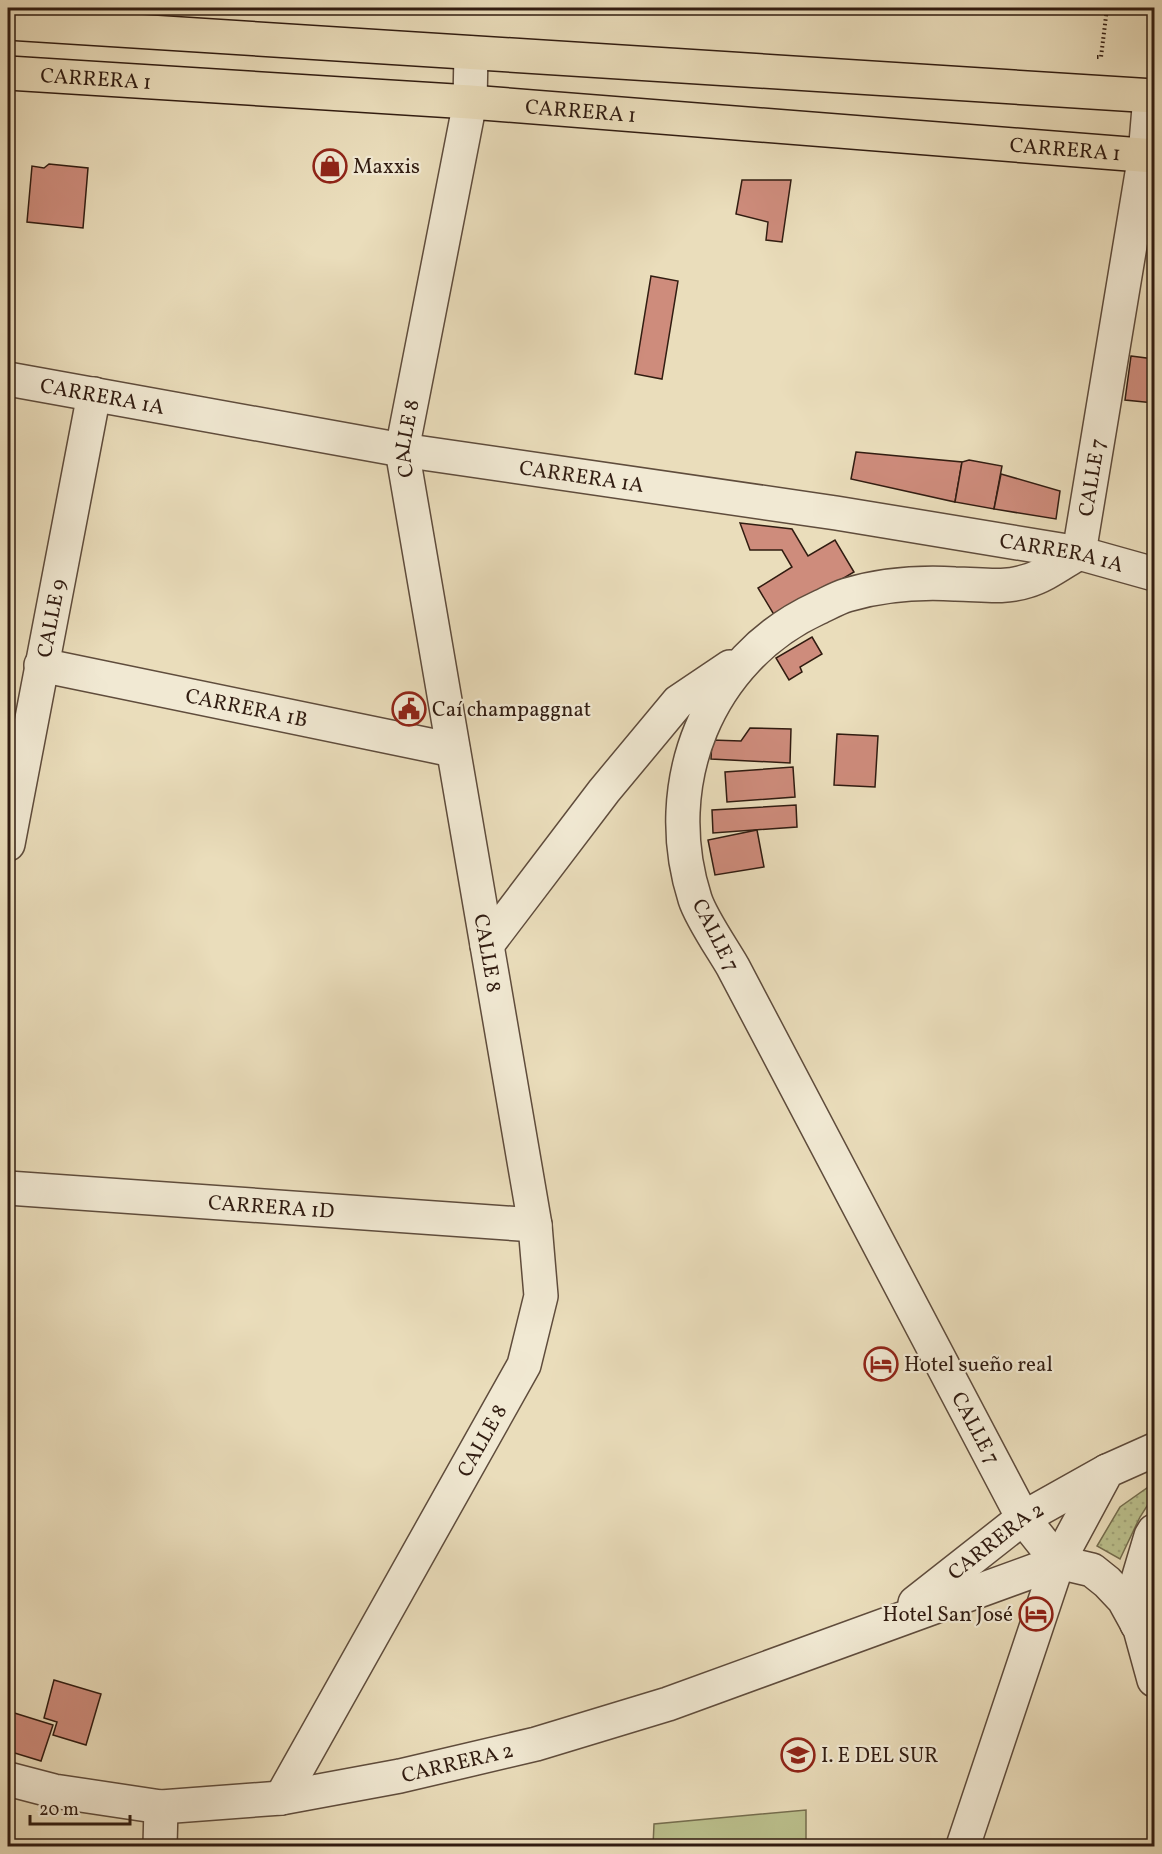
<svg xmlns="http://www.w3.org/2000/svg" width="1162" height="1854" font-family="Vollkorn,serif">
<defs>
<pattern id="grass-dots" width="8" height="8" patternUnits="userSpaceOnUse" patternTransform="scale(1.5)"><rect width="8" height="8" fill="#bbc08d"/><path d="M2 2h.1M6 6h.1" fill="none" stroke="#a1a479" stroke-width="1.8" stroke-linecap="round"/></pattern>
</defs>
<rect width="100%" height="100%" fill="#eaddbb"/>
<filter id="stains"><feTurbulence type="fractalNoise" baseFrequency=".00333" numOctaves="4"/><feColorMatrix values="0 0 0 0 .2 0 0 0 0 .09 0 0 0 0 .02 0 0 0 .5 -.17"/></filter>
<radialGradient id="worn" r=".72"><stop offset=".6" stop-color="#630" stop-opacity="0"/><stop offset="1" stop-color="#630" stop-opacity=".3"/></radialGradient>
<path fill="url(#grass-dots)" stroke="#766e4f" stroke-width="1.5" d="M1154,1483V1495L1140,1517L1120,1559L1097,1546L1120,1507Z"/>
<path fill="#bbc08d" stroke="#766e4f" stroke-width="1.5" d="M806,1810V1846H653L654,1824Z"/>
<g fill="#ce8c7c" stroke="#311c11" stroke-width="1.5">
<path d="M49,164L88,168L83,228L27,222L32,166L44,168Z"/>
<path d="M742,180H791L782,242L766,240L768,222L736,214Z"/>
<path d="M651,276L678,281L662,379L635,374Z"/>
<path d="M1131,356L1154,359V403L1125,400Z"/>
<path d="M856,452L962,462L955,502L851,479Z"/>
<path d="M969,460L1002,466L994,509L955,502L962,462Z"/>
<path d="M1001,474L1060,491L1056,519L994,509Z"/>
<path d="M740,523L792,529L808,556L835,540L854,572L776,618L758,588L792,567L782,550H750Z"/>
<path d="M812,637L822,654L800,667L802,672L789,680L776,658Z"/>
<path d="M750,728L791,729L790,763L711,759L712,740L741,741Z"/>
<path d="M837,734L878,736L875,787L834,785Z"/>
<path d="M793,767L795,797L727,802L725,772Z"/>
<path d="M796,805L797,827L713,833L712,810Z"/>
<path d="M757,830L764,867L715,875L708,840Z"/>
<path d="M54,1680L101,1694L86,1745L53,1735L57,1722L44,1718Z"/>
<path d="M8,1711L53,1725L41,1761L8,1751Z"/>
</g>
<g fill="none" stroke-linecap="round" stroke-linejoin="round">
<defs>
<g id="minor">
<path id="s1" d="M8,379L402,450L836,513L1079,553L1154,574"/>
<path id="s2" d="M41,665L453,750"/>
<path id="s3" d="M8,844L94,394"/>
<path d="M487,945L604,791L678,702L730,667"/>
<path id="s4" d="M8,1188L535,1225"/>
<path id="s5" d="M1058,1562L1023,1518L733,967C722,948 701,918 695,899C658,784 707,659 818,608C827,604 837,598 847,595C881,585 920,582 955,584C980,584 1003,589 1027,581C1045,576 1063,562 1079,553L1145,155L1150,96"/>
<path d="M1058,1562L1092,1570L1107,1582L1124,1600L1140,1629L1154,1680"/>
<path id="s6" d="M915,1603L1023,1518L1107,1471"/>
<path d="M1137,1624V1583L1151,1536L1154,1531"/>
<path id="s7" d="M8,1779L54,1791L161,1807L281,1798L400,1776L536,1744L668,1704L1058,1562"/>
<path id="s8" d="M281,1798L524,1365L541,1296L535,1225L402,450L470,102L471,53"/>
<path d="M160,1846L161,1807"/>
<path d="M963,1846L1058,1562L1107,1471L1154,1450"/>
</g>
<g id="major">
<path d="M8,23L1154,96"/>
<path id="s9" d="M8,73L470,102L1154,156"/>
</g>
</defs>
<use href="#minor" stroke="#5f4c3c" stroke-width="36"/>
<use href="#major" stroke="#311c11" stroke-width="36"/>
<path stroke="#311c11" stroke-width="4" stroke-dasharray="1.5 3" stroke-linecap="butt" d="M1097,57H1101L1107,8"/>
<use href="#minor" stroke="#f1e9d3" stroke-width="33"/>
<use href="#major" stroke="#eaddbb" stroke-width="33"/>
</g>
<defs>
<symbol id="shop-ring" viewBox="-11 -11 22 22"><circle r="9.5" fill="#f1e9d3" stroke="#8f2418" stroke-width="1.5"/><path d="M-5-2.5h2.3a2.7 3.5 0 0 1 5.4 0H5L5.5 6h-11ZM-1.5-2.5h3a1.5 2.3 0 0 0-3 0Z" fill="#8f2418"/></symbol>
<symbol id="civic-ring" viewBox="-11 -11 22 22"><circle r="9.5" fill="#f1e9d3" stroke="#8f2418" stroke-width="1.5"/><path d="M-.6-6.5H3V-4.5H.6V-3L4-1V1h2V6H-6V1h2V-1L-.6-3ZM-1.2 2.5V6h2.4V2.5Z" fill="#8f2418"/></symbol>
<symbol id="hotel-ring" viewBox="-11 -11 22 22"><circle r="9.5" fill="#f1e9d3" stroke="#8f2418" stroke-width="1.5"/><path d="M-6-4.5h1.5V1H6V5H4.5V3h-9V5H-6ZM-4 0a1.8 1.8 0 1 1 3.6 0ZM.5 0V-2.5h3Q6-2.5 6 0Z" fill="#8f2418"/></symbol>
<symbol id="school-ring" viewBox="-11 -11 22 22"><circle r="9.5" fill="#f1e9d3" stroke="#8f2418" stroke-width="1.5"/><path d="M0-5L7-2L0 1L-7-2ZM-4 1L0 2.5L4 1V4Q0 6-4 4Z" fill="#8f2418"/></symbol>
</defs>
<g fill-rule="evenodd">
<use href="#shop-ring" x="311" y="147" width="38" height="38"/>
<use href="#civic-ring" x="390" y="690" width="38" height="38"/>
<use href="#hotel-ring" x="862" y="1345" width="38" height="38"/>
<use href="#hotel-ring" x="1017" y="1595" width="38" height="38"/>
<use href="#school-ring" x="779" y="1736" width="38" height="38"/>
</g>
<g text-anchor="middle" stroke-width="4.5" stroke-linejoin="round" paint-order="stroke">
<g font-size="21" fill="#311c11" stroke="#f1e9d3">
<text dy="7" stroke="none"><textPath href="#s9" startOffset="88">CARRERA 1</textPath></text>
<text dy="7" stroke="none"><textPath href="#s9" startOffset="574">CARRERA 1</textPath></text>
<text dy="7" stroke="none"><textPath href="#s9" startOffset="1060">CARRERA 1</textPath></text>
<text dy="7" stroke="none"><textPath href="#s1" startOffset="96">CARRERA 1A</textPath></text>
<text dy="7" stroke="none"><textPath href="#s8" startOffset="1437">CALLE 8</textPath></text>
<text dy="7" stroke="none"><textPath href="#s1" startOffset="582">CARRERA 1A</textPath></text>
<text dy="7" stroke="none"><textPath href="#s5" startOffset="1452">CALLE 7</textPath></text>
<text dy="7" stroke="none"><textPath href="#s1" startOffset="1068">CARRERA 1A</textPath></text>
<text dy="7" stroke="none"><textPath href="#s3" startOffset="230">CALLE 9</textPath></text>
<text dy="7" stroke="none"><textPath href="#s2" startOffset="210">CARRERA 1B</textPath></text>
<text transform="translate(716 935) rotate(63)" y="7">CALLE 7</text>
<text transform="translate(488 953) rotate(80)" y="7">CALLE 8</text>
<text dy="7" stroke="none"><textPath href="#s4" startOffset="264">CARRERA 1D</textPath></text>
<text transform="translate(976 1428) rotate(62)" y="7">CALLE 7</text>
<text dy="7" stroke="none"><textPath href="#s8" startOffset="410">CALLE 8</textPath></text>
<text dy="7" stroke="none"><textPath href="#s6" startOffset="102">CARRERA 2</textPath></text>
<text dy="7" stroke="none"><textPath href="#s7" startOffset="456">CARRERA 2</textPath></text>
</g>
<g font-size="21" fill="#311c11" stroke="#f1e9d3" text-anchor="start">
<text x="353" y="173">Maxxis</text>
<text x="432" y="716">Caí champaggnat</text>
<text x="904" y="1371">Hotel sueño real</text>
<text x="1013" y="1621" text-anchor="end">Hotel San José</text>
<text x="821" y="1762">I. E DEL SUR</text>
</g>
</g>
<rect width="1162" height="1854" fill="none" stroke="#eaddbb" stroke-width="30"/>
<rect x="9" y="9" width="1144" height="1836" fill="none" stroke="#311c11" stroke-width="3"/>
<rect x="15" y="15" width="1132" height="1824" fill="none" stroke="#311c11" stroke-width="1.5"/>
<path d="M30 1815v9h100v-9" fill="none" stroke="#311c11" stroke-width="3"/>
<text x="39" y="1815" font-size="18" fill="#311c11" stroke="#f1e9d3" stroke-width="4.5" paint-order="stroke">20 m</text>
<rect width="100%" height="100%" filter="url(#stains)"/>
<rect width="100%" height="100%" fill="url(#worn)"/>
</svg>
